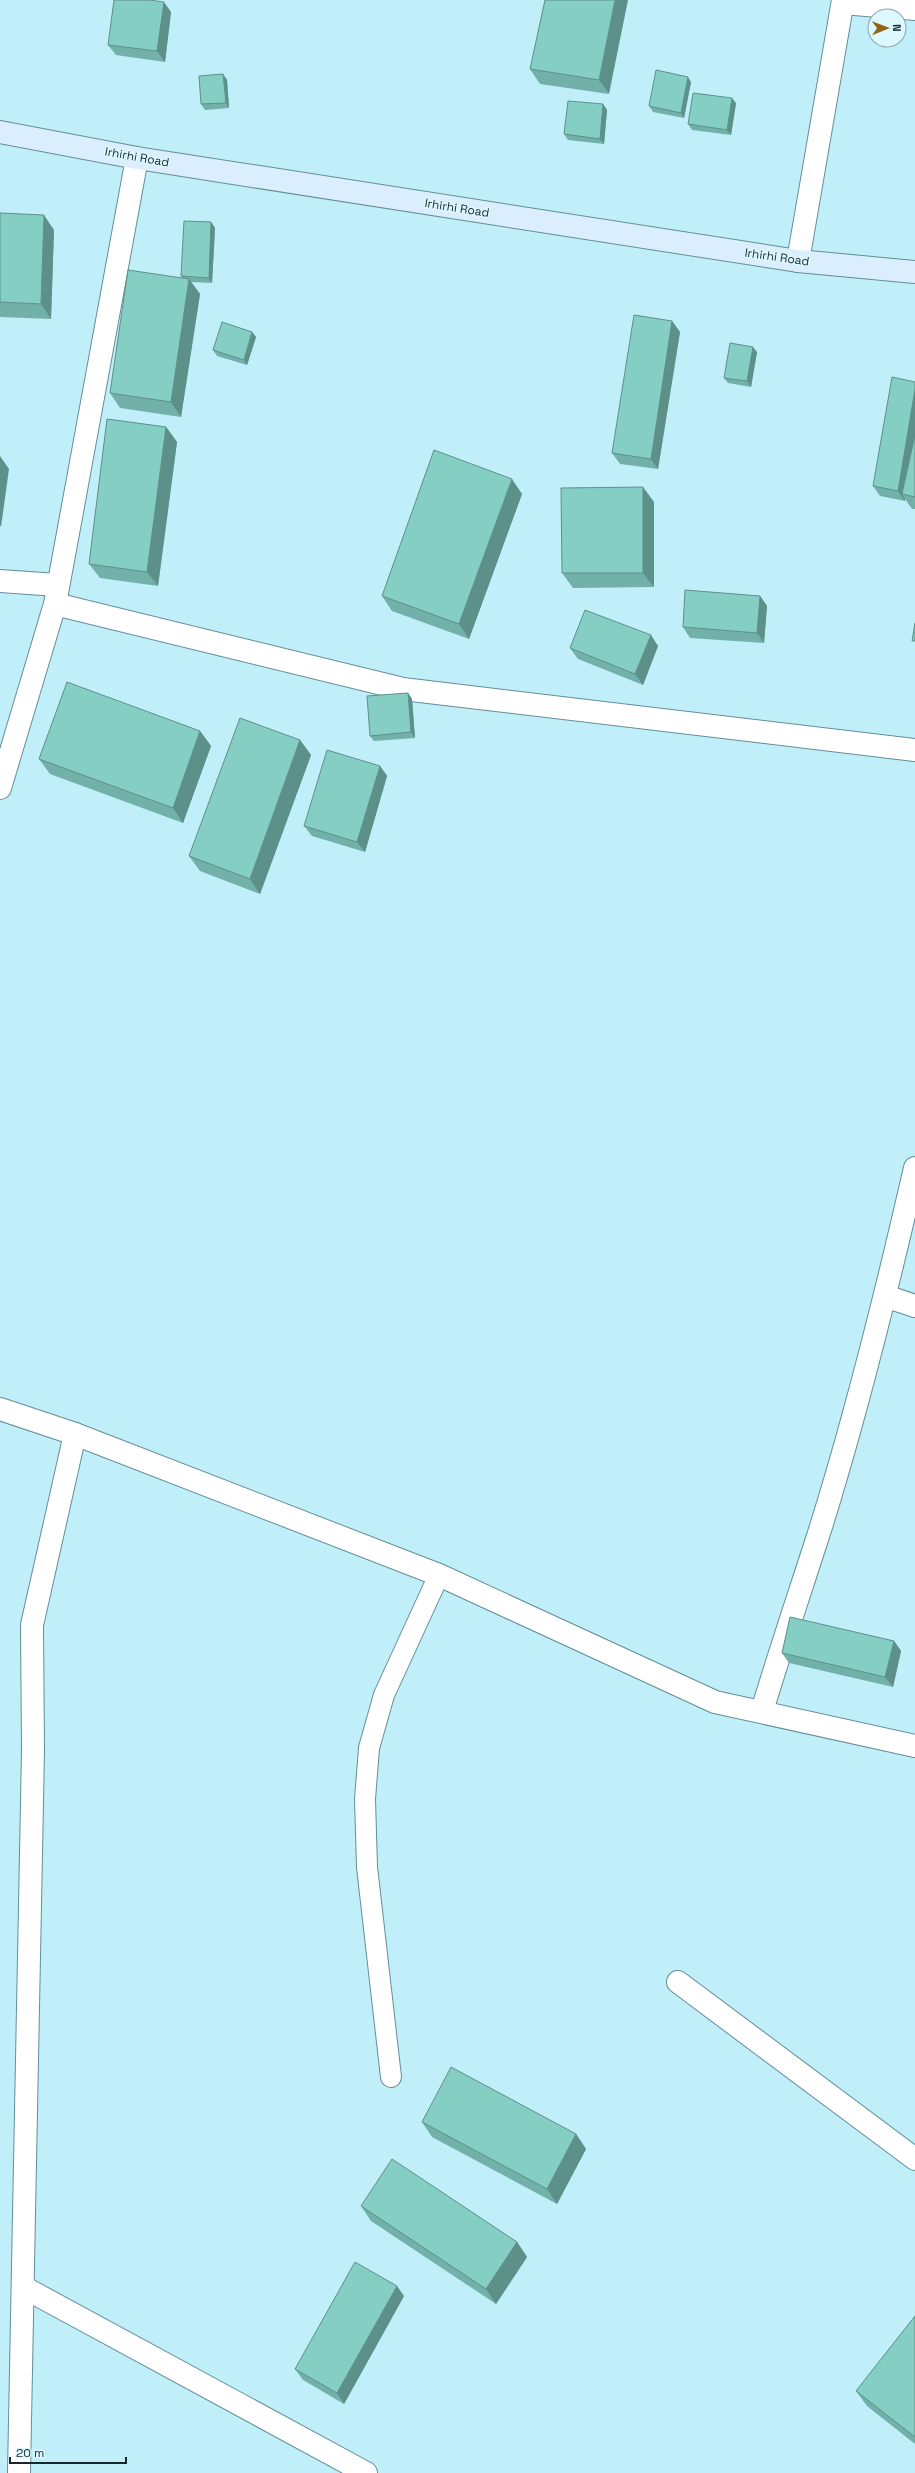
<svg xmlns="http://www.w3.org/2000/svg" width="915" height="2473" font-family="'Space Grotesk',sans-serif">
<rect width="100%" height="100%" fill="#c0eff9"/>
<g fill="none" stroke-linecap="round" stroke-linejoin="round">
<defs>
<g id="lane">
<path d="M842,4L915,10"/>
<path d="M391,2077L367,1867L365,1799L369,1748L384,1695L439,1575"/>
</g>
<g id="street">
<path d="M798,261L843,0"/>
<path d="M0,581L57,585"/>
<path d="M55,604L403,689L915,750"/>
<path d="M0,788L55,604L137,158"/>
<path d="M885,1296L915,1306"/>
<path d="M0,1409L75,1434L439,1575L715,1702L915,1746"/>
<path d="M762,1711C780,1651 800,1592 819,1533C857,1413 887,1290 915,1168"/>
<path d="M678,1982L915,2159"/>
<path d="M23,2287L366,2473"/>
<path d="M19,2473L33,1750L32,1625L75,1434"/>
</g>
<path id="secondary" d="M0,132L137,158L798,261L915,272"/>
</defs>
<use href="#lane" stroke="#638e98" stroke-width="22"/>
<use href="#street" stroke="#638e98" stroke-width="24"/>
<use href="#secondary" stroke="#638e98" stroke-width="24"/>
<use href="#lane" stroke="#fff" stroke-width="20"/>
<use href="#street" stroke="#fff" stroke-width="22"/>
<use href="#secondary" stroke="#daeefd" stroke-width="22"/>
</g>
<g fill="#72b1a9">
<path d="M545,0L609,94L540,84L530,69Z"/>
<path d="M171,12L165,62L116,55L108,45Z"/>
<path d="M223,74L227,80L229,108L205,110L201,104Z"/>
<path d="M691,82L684,118L653,112L649,106Z"/>
<path d="M736,103L731,135L692,130L688,124Z"/>
<path d="M603,104L607,110L604,144L568,140L564,134Z"/>
<path d="M0,213L54,230L51,319L0,317Z"/>
<path d="M211,222L215,228L212,283L191,282L200,294L181,417L120,408L110,393L182,278L181,276Z"/>
<path d="M672,321L680,332L658,469L620,464L612,453Z"/>
<path d="M252,332L256,337L247,365L217,356L213,350Z"/>
<path d="M757,352L751,387L728,383L724,378Z"/>
<path d="M915,382V509H912L905,499V501L880,496L873,486Z"/>
<path d="M166,427L177,442L158,586L100,578L89,564Z"/>
<path d="M522,494L469,639L392,611L382,596Z"/>
<path d="M654,502V587L573,588L562,573Z"/>
<path d="M760,596L767,606L764,643L690,638L683,627Z"/>
<path d="M658,646L643,685L578,659L570,648Z"/>
<path d="M408,693L412,699L415,738L374,741L370,736Z"/>
<path d="M200,731L211,746L183,823L50,774L39,759Z"/>
<path d="M300,740L311,755L260,894L200,871L189,856Z"/>
<path d="M380,766L387,776L365,852L312,836L304,826Z"/>
<path d="M894,1641L901,1651L893,1687L789,1663L782,1653Z"/>
<path d="M422,2122L576,2134L586,2149L557,2204L432,2137Z"/>
<path d="M361,2206L517,2242L527,2257L496,2304L371,2221Z"/>
<path d="M404,2296L344,2404L303,2380L295,2369Z"/>
<path d="M915,2316V2444L867,2406L856,2391Z"/>
</g>
<g fill="#5d9089">
<path d="M615,0H628L609,94L599,80Z"/>
<path d="M164,2L171,12L165,62L157,51Z"/>
<path d="M223,74L227,80L229,108L226,103Z"/>
<path d="M688,77L691,82L684,118L681,113Z"/>
<path d="M732,98L736,103L731,135L727,130Z"/>
<path d="M603,104L607,110L604,144L600,139Z"/>
<path d="M44,215L54,230L51,319L41,304Z"/>
<path d="M211,222L215,228L212,283L209,278Z"/>
<path d="M189,279L200,294L181,417L171,402Z"/>
<path d="M672,321L680,332L658,469L651,459Z"/>
<path d="M252,332L256,337L247,365L244,360Z"/>
<path d="M753,347L757,352L751,387L747,381Z"/>
<path d="M915,389V443L902,494L905,499V501L898,491Z"/>
<path d="M166,427L177,442L158,586L147,572Z"/>
<path d="M0,456L9,469L1,527L0,525Z"/>
<path d="M512,479L522,494L469,639L459,624Z"/>
<path d="M643,487L654,502V587L643,573Z"/>
<path d="M760,596L767,606L764,643L757,633Z"/>
<path d="M651,635L658,646L643,685L635,674Z"/>
<path d="M408,693L412,699L415,738L411,732Z"/>
<path d="M200,731L211,746L183,823L173,808Z"/>
<path d="M300,740L311,755L260,894L250,879Z"/>
<path d="M380,766L387,776L365,852L357,842Z"/>
<path d="M894,1641L901,1651L893,1687L885,1677Z"/>
<path d="M576,2134L586,2149L557,2204L547,2189Z"/>
<path d="M517,2242L527,2257L496,2304L486,2289Z"/>
<path d="M397,2286L404,2296L344,2404L337,2393Z"/>
</g>
<g fill="#85cec4" stroke="#5d9089">
<path d="M114,0H149L164,2L157,51L108,45Z"/>
<path d="M545,0H615L599,80L530,69Z"/>
<path d="M656,70L688,77L681,113L649,106Z"/>
<path d="M223,74L226,103L201,104L199,76Z"/>
<path d="M693,93L732,98L727,130L688,124Z"/>
<path d="M568,101L603,104L600,139L564,134Z"/>
<path d="M0,213L44,215L41,304L0,302Z"/>
<path d="M184,221L211,222L209,278L181,276Z"/>
<path d="M128,270L189,279L171,402L110,393Z"/>
<path d="M634,315L672,321L651,459L612,453Z"/>
<path d="M222,322L252,332L244,360L213,350Z"/>
<path d="M730,343L753,347L747,381L724,378Z"/>
<path d="M892,377L915,382V389L898,491L873,486Z"/>
<path d="M107,419L166,427L147,572L89,564Z"/>
<path d="M915,435V497L902,494Z"/>
<path d="M434,450L512,479L459,624L382,596Z"/>
<path d="M643,487V573H562L561,488Z"/>
<path d="M685,590L760,596L757,633L683,627Z"/>
<path d="M585,610L651,635L635,674L570,648Z"/>
<path d="M915,623V641H912Z"/>
<path d="M67,682L200,731L173,808L39,759Z"/>
<path d="M408,693L411,732L370,736L367,696Z"/>
<path d="M240,718L300,740L250,879L189,856Z"/>
<path d="M327,750L380,766L357,842L304,826Z"/>
<path d="M790,1617L894,1641L885,1677L782,1653Z"/>
<path d="M451,2067L576,2134L547,2189L422,2122Z"/>
<path d="M392,2159L517,2242L486,2289L361,2206Z"/>
<path d="M355,2262L397,2286L337,2393L295,2369Z"/>
<path d="M915,2316V2437L856,2391Z"/>
</g>
<g text-anchor="middle" stroke-width="3" stroke-linejoin="round" paint-order="stroke">
<g font-size="12" fill="#16282c" stroke="#ddf8ff">
<text transform="translate(137 157) rotate(10)" y="4">Irhirhi Road</text>
<text transform="translate(457 208) rotate(9)" y="4">Irhirhi Road</text>
<text transform="translate(777 257) rotate(8)" y="4">Irhirhi Road</text>
</g>
</g>
<g transform="translate(887 28) rotate(89)"><circle r="19" fill="#ddf8ff" stroke="#8da5ab"/>
<path d="M0-3L7 15L0 10L-7 15Z" fill="#946614"/>
<text y="-6" font-size="11" font-weight="bold" text-anchor="middle" fill="#16282c">N</text>
</g>
<path d="M10 2457v6h116v-6" fill="none" stroke="#16282c" stroke-width="2"/>
<text x="16" y="2457" font-size="12" fill="#16282c" stroke="#ddf8ff" stroke-width="3" paint-order="stroke">20 m</text>
</svg>
